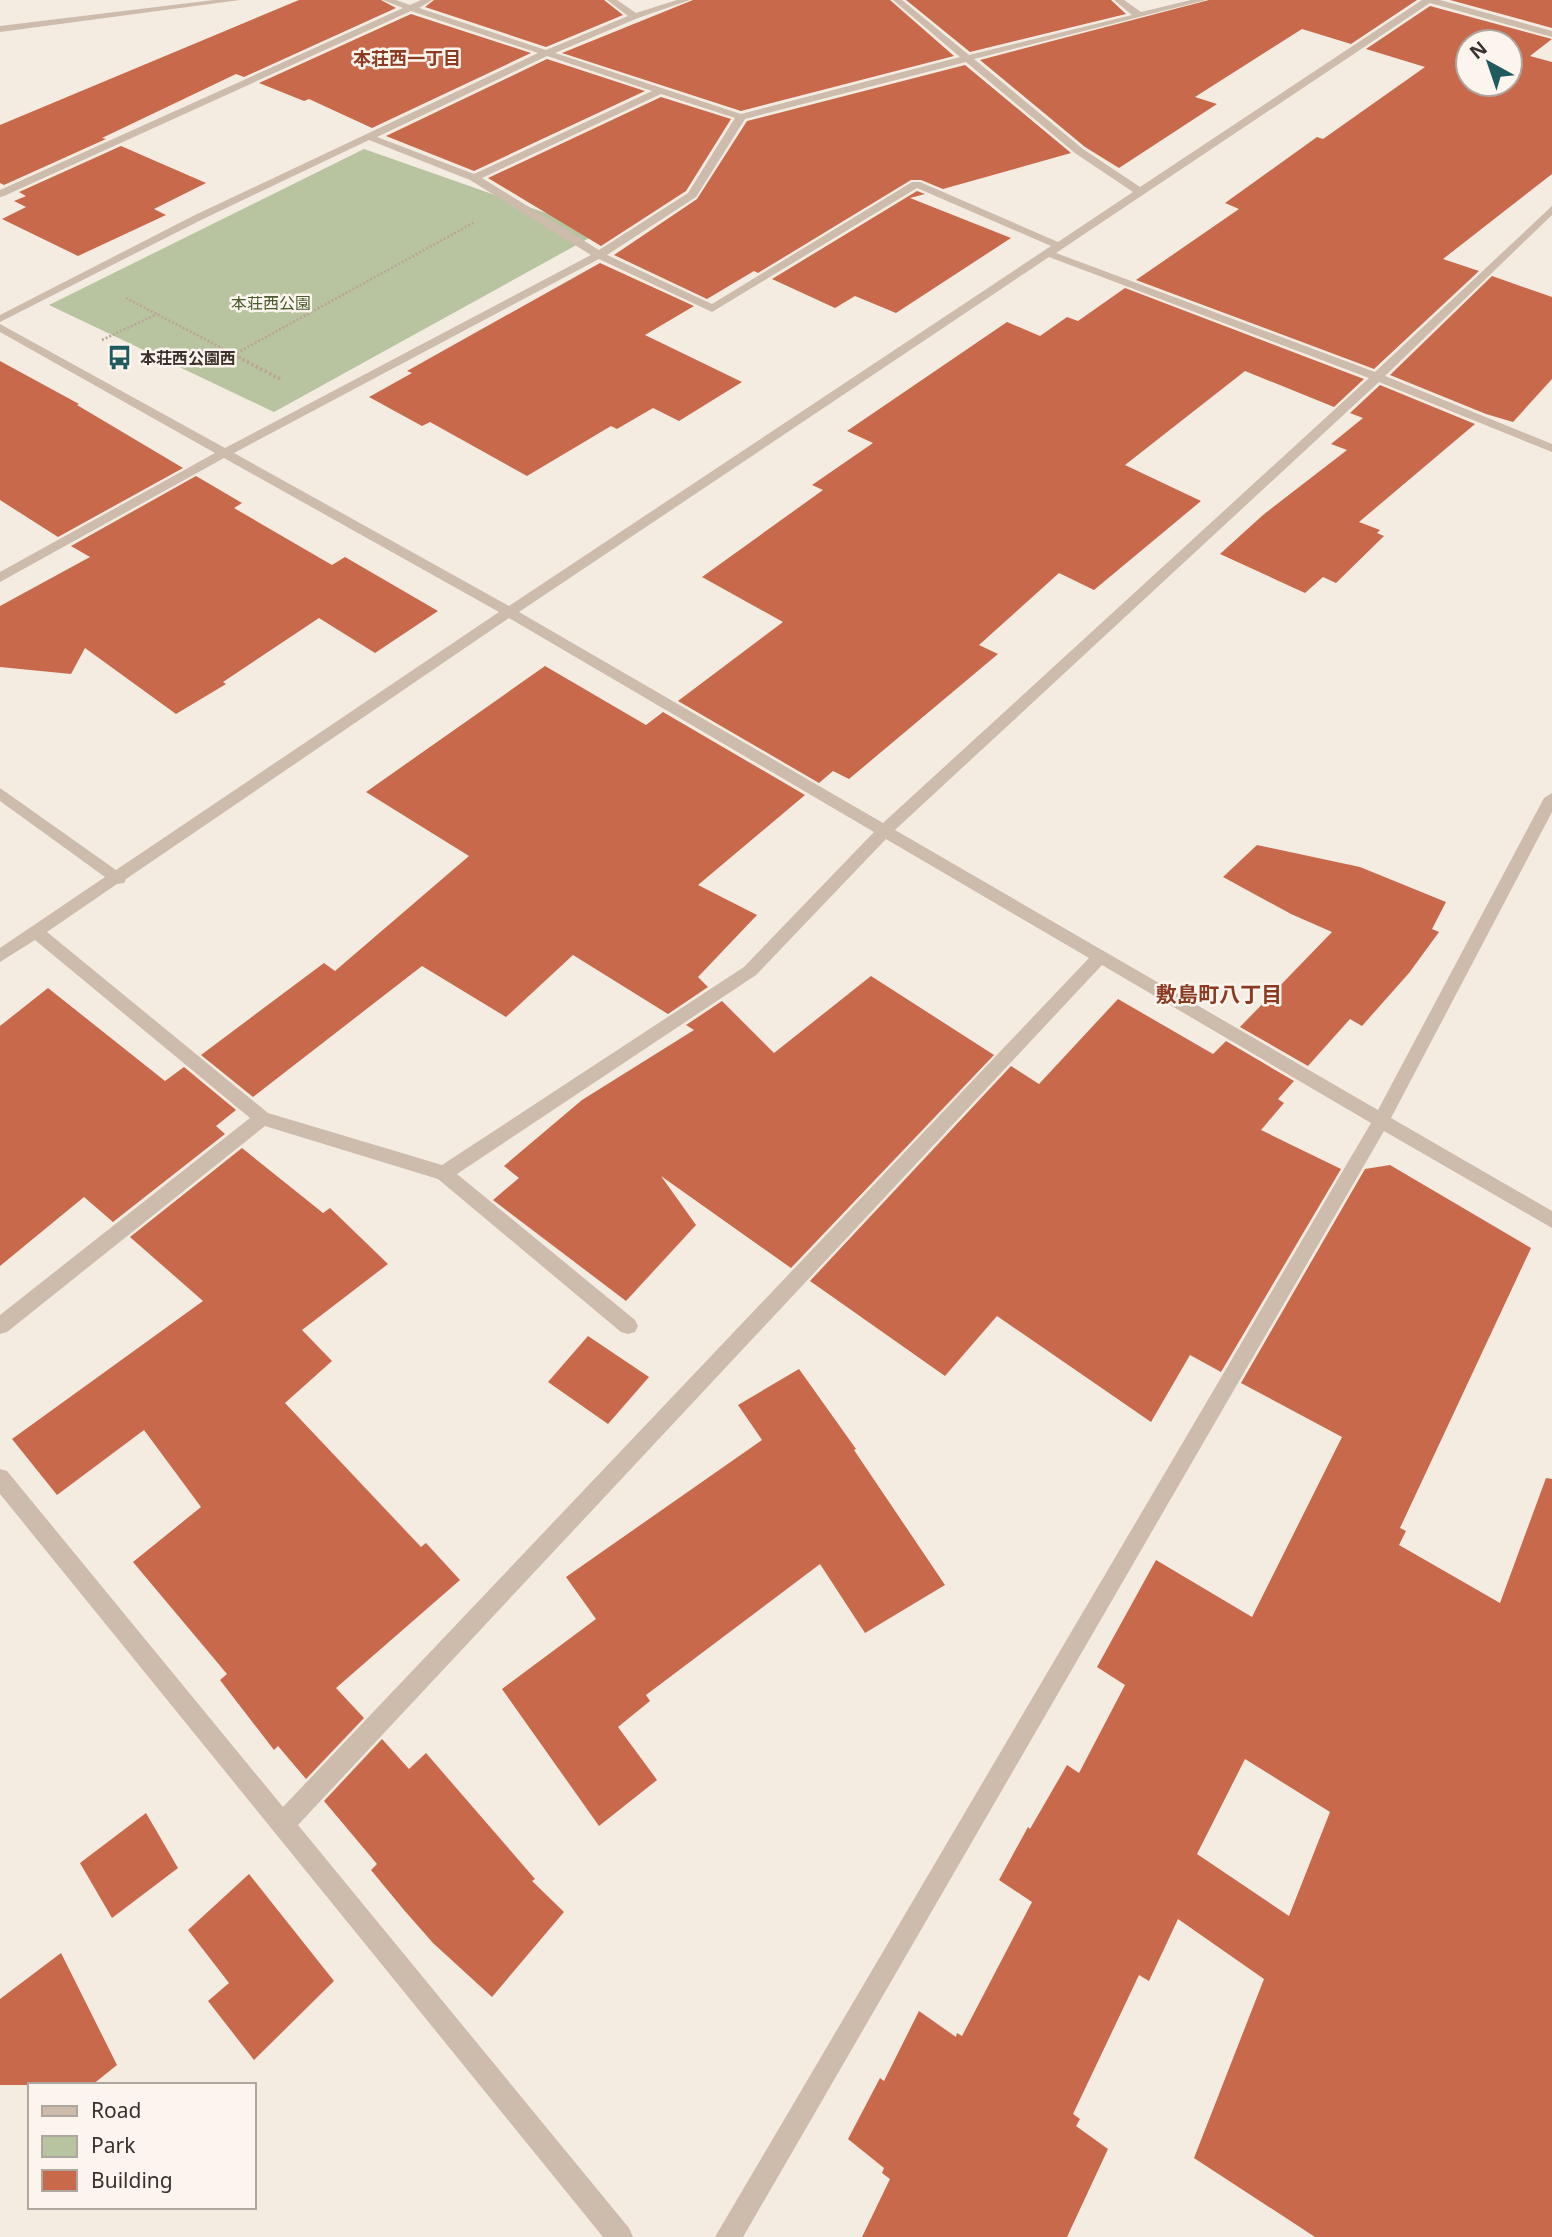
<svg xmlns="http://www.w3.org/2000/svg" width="1552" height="2237" font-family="'Noto Sans','Noto Sans JP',sans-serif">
<rect width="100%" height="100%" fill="#f4ebe1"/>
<path fill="#b8c4a0" d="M364,149L600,232L274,412L49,305Z"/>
<g fill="#c8694b" fill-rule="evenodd">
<path d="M299,0H381L396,8L244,77L236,74L102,138L106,139L4,185L0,183V125Z"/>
<path d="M434,0H604L623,15L546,47L425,7Z"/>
<path d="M693,0H890L954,56L741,111L562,53Z"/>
<path d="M906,0H1111L1126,14L970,52Z"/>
<path d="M1209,0H1417L1351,44L1302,29L1195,97L1217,104L1119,168L1085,147L980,60Z"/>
<path d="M1450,0H1552V28Z"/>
<path d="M1430,6L1552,39L1530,56L1552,62V174L1443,259L1479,271L1374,369L1136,280L1239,209L1225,203L1317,137L1323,139L1425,67L1366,49ZM1468,42H1510V84H1468Z"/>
<path d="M411,14L531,53L372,128L309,99L304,101L259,83Z"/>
<path d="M547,59L645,91L474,171L386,136Z"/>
<path d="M965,65L1071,153L943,189L921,180H911L758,273L754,271L707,299L614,255L697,199L747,121Z"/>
<path d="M661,97L731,119L686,191L601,246L488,178Z"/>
<path d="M121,146L206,183L154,209L166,215L78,256L2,219L26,207L14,201L26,196L19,192Z"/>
<path d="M917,191L925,194L910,198L1011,238L896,313L855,296L835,308L772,279Z"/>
<path d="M600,263L694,306L645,335L742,382L679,421L653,408L617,429L611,426L527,476L430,422L422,426L369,397L412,373L407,371Z"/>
<path d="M1492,276L1552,297V379L1513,422L1486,414L1390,375Z"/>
<path d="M1125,288L1364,379L1334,407L1245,371L1125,465L1201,501L1094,590L1059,573L979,645L998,654L849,779L833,771L819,783L678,701L783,622L702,577L823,490L812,485L873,443L847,431L1007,322L1040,336L1067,317L1078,321Z"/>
<path d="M0,361L79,404L77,405L183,468L58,537L0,500Z"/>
<path d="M1380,385L1475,424L1359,522L1380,530L1377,533L1384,536L1336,583L1323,577L1305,593L1220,554L1263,515L1347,450L1331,444L1363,418L1350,413Z"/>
<path d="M196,476L242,503L234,508L332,565L345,557L438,611L375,653L319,618L223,682L226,684L176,714L85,648L71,674L0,667V606L90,557L71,546Z"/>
<path d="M545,666L646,725L663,712L805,795L698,885L757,915L698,977L708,987L668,1014L573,955L506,1017L422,966L253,1097L201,1055L324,963L335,971L469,856L366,792Z"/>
<path d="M1257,845L1360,867L1446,902L1432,929L1439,932L1409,973L1362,1026L1350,1019L1308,1066L1240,1027L1332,932L1291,914L1223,877Z"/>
<path d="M871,976L994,1055L791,1268L661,1176L696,1225L626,1301L493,1200L519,1178L504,1166L582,1100L694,1030L686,1025L722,1001L774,1053Z"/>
<path d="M48,988L165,1081L184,1067L236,1110L216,1126L225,1134L113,1222L84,1197L0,1266V1026Z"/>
<path d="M1118,999L1213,1054L1226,1041L1294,1081L1278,1099L1284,1103L1261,1130L1341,1169L1221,1372L1190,1355L1151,1422L997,1316L945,1376L810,1281L1011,1066L1039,1084Z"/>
<path d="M242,1148L323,1213L330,1208L388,1264L302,1330L332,1361L285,1403L421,1547L426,1543L460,1580L336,1688L364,1718L306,1779L278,1746L274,1750L220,1680L227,1674L133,1562L201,1507L144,1430L57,1495L12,1439L203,1301L130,1237Z"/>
<path d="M1390,1165L1531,1248L1400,1528L1406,1531L1399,1545L1500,1603L1546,1478L1552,1479V2237H1315L1194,2158L1264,1979L1178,1919L1149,1981L1139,1975L1073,2114L1080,2119L1076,2126L1108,2149L1067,2237H862L890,2179L882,2173L884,2168L848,2139L880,2078L884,2081L919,2011L956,2037L957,2033L962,2036L1032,1902L999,1880L1028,1827L1030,1829L1067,1765L1079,1773L1125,1685L1097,1667L1156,1560L1252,1617L1342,1437L1241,1383L1365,1169ZM1245,1759L1330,1812L1289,1916L1197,1854Z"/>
<path d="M588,1336L649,1377L608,1424L548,1382Z"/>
<path d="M799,1369L856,1449L854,1450L945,1585L865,1633L820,1564L646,1695L650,1701L618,1727L657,1780L599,1826L502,1689L596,1619L566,1577L762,1440L738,1405Z"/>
<path d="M382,1739L409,1769L426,1753L535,1879L532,1881L564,1912L492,1997L433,1943L404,1910L371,1870L377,1864L324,1801Z"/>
<path d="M146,1813L178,1868L112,1918L80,1863Z"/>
<path d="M249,1874L334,1981L254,2060L208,2001L229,1983L188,1930Z"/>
<path d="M61,1953L117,2065L92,2085H0V1999Z"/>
</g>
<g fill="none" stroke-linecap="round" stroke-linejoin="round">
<g stroke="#b9a596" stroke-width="2.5" stroke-dasharray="2 2" stroke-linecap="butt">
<path d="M126,298L241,358"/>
<path d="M102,340L157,314"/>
<path d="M237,353L475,222"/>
</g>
<path stroke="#b9a596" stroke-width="3.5" stroke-dasharray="2.5 2.5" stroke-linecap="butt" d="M238,357L282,380"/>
<g fill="#cdbbac" fill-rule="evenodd">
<path d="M214,0H240L0,32V26Z"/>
<path d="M383,0H396L410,5L421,0H432L419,8L546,50L628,16L607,0H617L636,13L677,0H690L638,18L555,53L741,114L960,57L893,0H902L969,55L1132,15L1114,0H1124L1141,12L1191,0H1206L974,59L1083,149L1140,187L1422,0H1440L1552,31V37L1430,3L1056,253L1375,372L1552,206V215L1385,376L1552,444V452L1379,382L895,830L1378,1110L1544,798L1552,793V812L1391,1118L1552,1211V1228L1384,1131L743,2237H715L1371,1123L1102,965L298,1825L629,2228L633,2237H603L0,1494V1469L7,1471L283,1807L1089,958L886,839L756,975L457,1174L635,1320L638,1326L635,1332L628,1334L621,1332L438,1179L265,1126L7,1332L0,1334V1315L250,1118L35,940L0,962V948L105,877L0,801V788L116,870L499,612L224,458L0,582V572L215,453L0,332V324L225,448L591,255L470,180L369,140L201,220L0,322V315L193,216L538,53L411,11L4,196L0,197V190L403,8ZM547,56L652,91L474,174L377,137ZM966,62L1075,153L1133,192L1058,242L920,182H912L712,304L607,255L696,197L745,119ZM661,94L735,118L688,193L599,250L482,178ZM917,188L1051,246L509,606L234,453L599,259L712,312ZM1049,257L1369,378L883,823L519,612ZM509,618L874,832L744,967L442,1165L268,1113L47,932L117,884L124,883L126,879Z"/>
</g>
</g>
<defs>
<symbol id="bus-bare" viewBox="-9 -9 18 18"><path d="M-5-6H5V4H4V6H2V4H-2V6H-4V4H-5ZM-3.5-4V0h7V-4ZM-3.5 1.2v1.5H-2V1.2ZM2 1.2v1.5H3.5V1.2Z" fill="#1f5a5e" stroke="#fbf5ee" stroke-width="2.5" paint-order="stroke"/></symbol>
</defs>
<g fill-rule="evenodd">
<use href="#bus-bare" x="102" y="340" width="35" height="35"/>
</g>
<g text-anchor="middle" stroke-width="5" stroke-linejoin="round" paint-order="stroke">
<g font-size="16" fill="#4a5a2e" stroke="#fbf5ee">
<text x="271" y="309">本荘西公園</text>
</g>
<g font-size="16" font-weight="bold" fill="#3b302b" stroke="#fbf5ee" text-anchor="start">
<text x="140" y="364">本荘西公園西</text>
</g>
<g font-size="18" font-weight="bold" fill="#8c3b22" stroke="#fbf5ee">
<text x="407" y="65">本荘西一丁目</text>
</g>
<g font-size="21" font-weight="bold" fill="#8c3b22" stroke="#fbf5ee">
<text x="1219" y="1002">敷島町八丁目</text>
</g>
</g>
<rect x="28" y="2083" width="228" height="126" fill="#fbf5ee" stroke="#aea6a0" stroke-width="2"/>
<rect x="42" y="2106" width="35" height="10" fill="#cdbbac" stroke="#aea6a0" stroke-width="2"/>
<text x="91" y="2118" font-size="21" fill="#3b302b">Road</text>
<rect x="42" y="2136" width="35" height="21" fill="#b8c4a0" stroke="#aea6a0" stroke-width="2"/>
<text x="91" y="2153" font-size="21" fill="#3b302b">Park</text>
<rect x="42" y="2170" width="35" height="21" fill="#c8694b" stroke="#aea6a0" stroke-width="2"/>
<text x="91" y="2188" font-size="21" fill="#3b302b">Building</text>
<g transform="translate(1489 63) rotate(320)"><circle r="33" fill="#fbf5ee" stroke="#aea6a0" stroke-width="2"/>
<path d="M0-5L12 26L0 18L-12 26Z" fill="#1f5a5e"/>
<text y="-10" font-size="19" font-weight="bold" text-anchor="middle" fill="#3b302b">N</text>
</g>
</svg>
